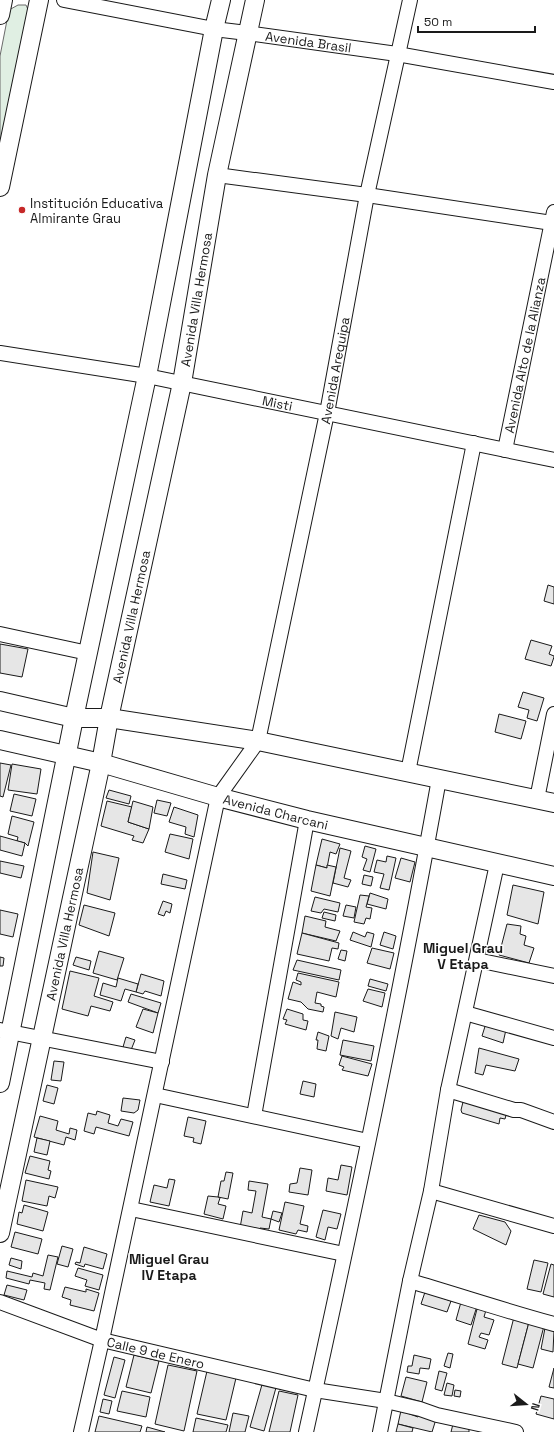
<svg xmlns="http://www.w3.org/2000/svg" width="554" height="1432" font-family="'Space Grotesk',sans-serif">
<rect width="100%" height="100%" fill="#fff"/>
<path fill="#e0efe3" stroke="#6a6a6a" d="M18,5H26L30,14L0,155V56L9,10Z"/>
<g fill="#e6e6e6" stroke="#1a1a1a">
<path d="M548,585L554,587V604L544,601Z"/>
<path d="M531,640L552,646L549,654L554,656V657L551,666L525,659Z"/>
<path d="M0,644L28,649L22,677L0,673Z"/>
<path d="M523,692L544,698L537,721L527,718L529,710L518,707Z"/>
<path d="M499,714L526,721L521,739L495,732Z"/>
<path d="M0,763L11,765L3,797L0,796Z"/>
<path d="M12,764L41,769L37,794L8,790Z"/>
<path d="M109,790L131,796L129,804L106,798Z"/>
<path d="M14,794L36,799L32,816L10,811Z"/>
<path d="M157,800L171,803L167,816L154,813Z"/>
<path d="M107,801L132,807L128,822L149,829L143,843L132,840L134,836L101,826Z"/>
<path d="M133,801L153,807L149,829L128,822Z"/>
<path d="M174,807L198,815L194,837L185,834L186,827L169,822Z"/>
<path d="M12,816L34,822L28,846L25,843L17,841L18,837L8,834Z"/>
<path d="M170,834L193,839L189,859L165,852Z"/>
<path d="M0,836L25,843L22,856L0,850Z"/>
<path d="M322,839L340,844L336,854L330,852L327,868L316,865Z"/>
<path d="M365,846L376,849L370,872L363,870L367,859L362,857Z"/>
<path d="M340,848L351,851L344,878L351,880L348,887L333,883Z"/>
<path d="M93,852L119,858L110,900L87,893Z"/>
<path d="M387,856L396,858L389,890L380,888L384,874L374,872L377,860L386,862Z"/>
<path d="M401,858L415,862L410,882L395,878Z"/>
<path d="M0,861L24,866L21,878L0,873Z"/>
<path d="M316,865L327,868V865L336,867L330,896L311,891Z"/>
<path d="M163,874L187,880L185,889L161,884Z"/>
<path d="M364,875L373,877L371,886L362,884Z"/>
<path d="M513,885L544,892L538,924L507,915Z"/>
<path d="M370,893L388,899L386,909L367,904Z"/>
<path d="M360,895L369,896L366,907L372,908L370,919L366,918L364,924L354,922Z"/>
<path d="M315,897L340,903L338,912L324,909L321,913L311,911Z"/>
<path d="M163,901L172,904L170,913L166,911L164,916L158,914Z"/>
<path d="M84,905L115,913L109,936L79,925Z"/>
<path d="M346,905L356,907L354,918L343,916Z"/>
<path d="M0,910L18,914L13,937L0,934Z"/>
<path d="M324,912L336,915L335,921L322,918Z"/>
<path d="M305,916L326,921L325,927L340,931L336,941L302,933Z"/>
<path d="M507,924L521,926L520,934L526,936L524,945L534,948L529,963L499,955Z"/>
<path d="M353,932L365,937L367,932L374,934L371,947L350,940Z"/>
<path d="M384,932L396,936L393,949L380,945Z"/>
<path d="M302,933L339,943L338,949L332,948L329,961L297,954Z"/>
<path d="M372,948L394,953L390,969L367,963Z"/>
<path d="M341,950L347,951L345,961L338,959Z"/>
<path d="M99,951L124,958L117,980L93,973Z"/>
<path d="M0,957L4,958L3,966H0Z"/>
<path d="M76,957L91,961L89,970L73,965Z"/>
<path d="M297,960L341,970L339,980L293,970Z"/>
<path d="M70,971L99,978L94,996L113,1002L110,1011L91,1006L88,1016L62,1009Z"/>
<path d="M298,973L339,982L336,997L317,992L315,1003L321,1004V1006L324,1007L323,1012L308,1009L301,1002L288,999L293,982L301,985V982L296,980Z"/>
<path d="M141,974L164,981L161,996L145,991L143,994L136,992Z"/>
<path d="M118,978L138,984L136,992L125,989L121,1001L100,995L103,983L116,987Z"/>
<path d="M370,979L388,984L386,991L368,986Z"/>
<path d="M368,989L385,993L382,1007L363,1001Z"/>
<path d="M131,994L161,1003L158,1013L128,1002Z"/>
<path d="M143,1009L158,1013L153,1033L136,1027Z"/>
<path d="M287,1009L303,1014V1020L308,1021L306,1030L285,1024L287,1020L283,1019Z"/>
<path d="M335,1012L357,1017L354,1032L341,1028L338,1039L331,1036Z"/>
<path d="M487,1020L507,1025L503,1043L482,1036Z"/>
<path d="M318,1032L329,1036L326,1051L317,1049L318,1040H316Z"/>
<path d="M126,1037L135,1040L131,1050L123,1047Z"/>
<path d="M343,1040L374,1046L371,1061L340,1055Z"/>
<path d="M479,1048L519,1059L515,1071L486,1065L483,1075L475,1073Z"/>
<path d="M342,1056L372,1064L368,1076L342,1070L344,1067L339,1065Z"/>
<path d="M54,1061L64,1062L61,1081L51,1080Z"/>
<path d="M303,1081L316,1084L314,1097L300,1094Z"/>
<path d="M47,1085L58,1088L54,1104L43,1101Z"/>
<path d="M123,1098L140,1100L138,1110L134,1113L121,1111Z"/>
<path d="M464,1098L507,1111L505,1119L500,1118L499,1124L462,1113L461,1110Z"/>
<path d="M97,1111L110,1115L108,1123L118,1126L121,1119L133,1122L129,1136L96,1127L94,1134L84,1131L88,1113L96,1115Z"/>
<path d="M40,1116L58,1121L56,1130L69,1134L70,1128L77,1130L75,1140L66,1137L64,1145L34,1137Z"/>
<path d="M188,1117L206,1121L201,1144L193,1142L194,1138L184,1136Z"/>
<path d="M37,1138L50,1141L47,1155L34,1152Z"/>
<path d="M30,1156L50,1161L48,1170L51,1171L49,1179L25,1173Z"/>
<path d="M341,1165L352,1167L347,1195L326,1191L328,1178L338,1180Z"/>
<path d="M300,1168L312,1170L308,1195L289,1192L290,1184L297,1183Z"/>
<path d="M226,1172L233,1173L228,1199L218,1197L221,1181H224Z"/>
<path d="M169,1179L175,1180L169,1206L150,1202L154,1185L167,1188Z"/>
<path d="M26,1180L58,1187L55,1198L49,1196L47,1206L22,1201Z"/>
<path d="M249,1181L268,1184L262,1217L271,1219L269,1229L260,1228L258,1231L240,1228L243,1211L252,1213L256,1191L248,1190Z"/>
<path d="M208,1196L218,1197L220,1198L218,1204L226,1206L223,1219L204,1214Z"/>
<path d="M285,1202L304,1206L300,1224L308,1226L307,1232L298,1230L296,1234L279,1230Z"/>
<path d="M24,1205L48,1212L43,1231L17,1224L19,1212L22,1213Z"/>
<path d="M323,1210L341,1214L337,1229L328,1227L325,1240L316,1237Z"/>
<path d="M273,1211L282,1213L279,1222L271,1219Z"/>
<path d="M479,1215L505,1222L511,1231L506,1245L473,1229Z"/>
<path d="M15,1232L42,1239L38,1254L11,1247Z"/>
<path d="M62,1246L73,1249L68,1267L57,1264Z"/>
<path d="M84,1247L107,1254L103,1269L85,1264L84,1267L75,1264L76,1262L80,1263Z"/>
<path d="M48,1255L58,1257L50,1290L44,1289L45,1283L30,1280L29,1284L6,1278L7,1271L32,1277L33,1273L43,1276Z"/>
<path d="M11,1258L22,1261L21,1269L9,1265Z"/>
<path d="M534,1260L548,1263L541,1292L527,1289Z"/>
<path d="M551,1264L554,1265V1297L543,1294Z"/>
<path d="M78,1268L103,1275L99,1290L85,1286L87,1280L75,1276Z"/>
<path d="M7,1285L27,1290L24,1300L4,1295Z"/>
<path d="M65,1287L86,1292V1289L99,1293L94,1311L70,1305L71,1300L62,1297Z"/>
<path d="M425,1292L451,1301L447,1312L421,1304Z"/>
<path d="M461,1302L478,1303L471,1325L456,1320Z"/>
<path d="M477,1309L486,1310L484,1317L494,1320L489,1335L481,1333L479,1337L488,1340L485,1349L468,1344Z"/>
<path d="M514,1317L529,1322L517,1368L502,1364Z"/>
<path d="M529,1322L544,1326L533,1368L518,1364Z"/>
<path d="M545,1328L554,1330L553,1352L541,1349Z"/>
<path d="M448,1353L453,1354L450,1368L444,1366Z"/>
<path d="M134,1355L159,1361L151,1393L126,1387Z"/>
<path d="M414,1355L431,1359L429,1369L420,1368L419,1374L407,1372L408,1366H412Z"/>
<path d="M114,1357L125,1360L115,1398L104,1395Z"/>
<path d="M168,1365L197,1371L184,1431L155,1424Z"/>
<path d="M554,1368V1388L549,1387Z"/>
<path d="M207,1371L236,1378L226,1420L197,1414Z"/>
<path d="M439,1371L447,1373L442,1391L435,1389Z"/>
<path d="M406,1377L427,1382L422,1402L401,1396Z"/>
<path d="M263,1381L277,1384L264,1431L250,1427Z"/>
<path d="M447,1383L454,1385L452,1396L444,1395Z"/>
<path d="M455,1390L461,1391L460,1397L454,1396Z"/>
<path d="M122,1391L150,1397L146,1417L117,1411Z"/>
<path d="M279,1391L298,1395L290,1432H269Z"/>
<path d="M541,1396L554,1399V1419L536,1414Z"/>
<path d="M103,1399L112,1401L109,1414L100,1412Z"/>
<path d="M402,1406L407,1413L418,1417L420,1410L437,1416L432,1432L398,1424Z"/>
<path d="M233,1413L249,1416L245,1432H229Z"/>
<path d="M99,1416L142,1426L140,1432H95Z"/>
<path d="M196,1418L228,1425L226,1432H193Z"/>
<path d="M398,1424L413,1428L412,1432H396Z"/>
<path d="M453,1424L469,1429V1432H451Z"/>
<path d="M147,1427L165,1432H146Z"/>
</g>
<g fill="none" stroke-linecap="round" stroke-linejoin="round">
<defs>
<g id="minor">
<path id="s1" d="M64,0L214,29L247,33L397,54L554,82"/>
<path d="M217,175L367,195L552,223"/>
<path id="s2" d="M0,353L147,376L554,460"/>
<path id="s3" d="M505,450L554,212"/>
<path d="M0,634L88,653"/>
<path d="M408,772L474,443"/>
<path d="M537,799L554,714"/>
<path d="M477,960L554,976"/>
<path d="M465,1013L554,1038"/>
<path d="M0,1030L162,1062"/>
<path d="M448,1090L514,1110H521L554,1122"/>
<path d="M155,1095L368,1141"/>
<path d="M254,1116L307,820"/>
<path d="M431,1191L554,1226"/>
<path d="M131,1209L344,1254"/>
<path d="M410,1281C458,1295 506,1311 554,1324"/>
<path id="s4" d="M0,1302L102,1340L315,1390L386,1401L420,1409L437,1415L516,1432"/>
<path id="s5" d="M81,1432L102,1340L218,797L258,741L327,413L367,195L410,0"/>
<path d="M306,1432C354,1215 400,997 439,779"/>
<path d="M380,1432L410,1281L431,1191L448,1090L497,864"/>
</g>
<g id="tertiary">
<path d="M0,15L3,0"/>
<path d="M0,187L39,0"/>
<path d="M0,701L74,718H109L258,741L554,803"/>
<path id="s6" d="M0,740L101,763L218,797L307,820L554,876"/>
<path d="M0,1083L74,718L147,376L214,29L221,0"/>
<path id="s7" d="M0,1233L101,763L109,718L182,383L217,175L255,0"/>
</g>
</defs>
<use href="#minor" stroke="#1a1a1a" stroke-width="16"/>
<use href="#tertiary" stroke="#1a1a1a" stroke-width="20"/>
<use href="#minor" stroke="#fff" stroke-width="14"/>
<use href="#tertiary" stroke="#fff" stroke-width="18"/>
</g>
<circle fill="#c62828" stroke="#fff" stroke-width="1.5" cx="22" cy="210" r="4"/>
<g text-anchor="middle" stroke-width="3" stroke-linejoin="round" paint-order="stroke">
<g font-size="13" fill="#1a1a1a" stroke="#fff">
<text dy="5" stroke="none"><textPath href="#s1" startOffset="248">Avenida Brasil</textPath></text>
<text dy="5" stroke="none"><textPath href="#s7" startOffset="954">Avenida Villa Hermosa</textPath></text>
<text dy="5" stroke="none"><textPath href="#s3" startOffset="97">Avenida Alto de la Alianza</textPath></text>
<text dy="5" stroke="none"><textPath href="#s5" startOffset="1097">Avenida Arequipa</textPath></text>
<text dy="5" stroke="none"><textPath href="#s2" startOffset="282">Misti</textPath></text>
<text dy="5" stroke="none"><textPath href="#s7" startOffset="630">Avenida Villa Hermosa</textPath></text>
<text dy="5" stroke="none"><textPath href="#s6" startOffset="285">Avenida Charcani</textPath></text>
<text dy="5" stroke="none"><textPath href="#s7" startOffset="306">Avenida Villa Hermosa</textPath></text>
<text dy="5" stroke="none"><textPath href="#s4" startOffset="164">Calle 9 de Enero</textPath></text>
</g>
<g font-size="13" fill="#1a1a1a" stroke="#fff" text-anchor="start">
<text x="30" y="208">Institución Educativa<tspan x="30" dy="15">Almirante Grau</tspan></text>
</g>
<g font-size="14" font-weight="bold" fill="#1a1a1a" stroke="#fff">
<text x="463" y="953">Miguel Grau<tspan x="463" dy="16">V Etapa</tspan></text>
<text x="169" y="1264">Miguel Grau<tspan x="169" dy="16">IV Etapa</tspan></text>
</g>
</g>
<g transform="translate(526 1404) rotate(107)" stroke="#ffffff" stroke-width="3" paint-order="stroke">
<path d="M0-3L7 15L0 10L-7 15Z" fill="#1a1a1a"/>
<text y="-6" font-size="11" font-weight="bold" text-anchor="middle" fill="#1a1a1a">N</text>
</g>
<path d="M418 26v6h117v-6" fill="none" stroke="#1a1a1a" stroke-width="2"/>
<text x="424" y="26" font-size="12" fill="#1a1a1a" stroke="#ffffff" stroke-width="3" paint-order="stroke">50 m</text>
</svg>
